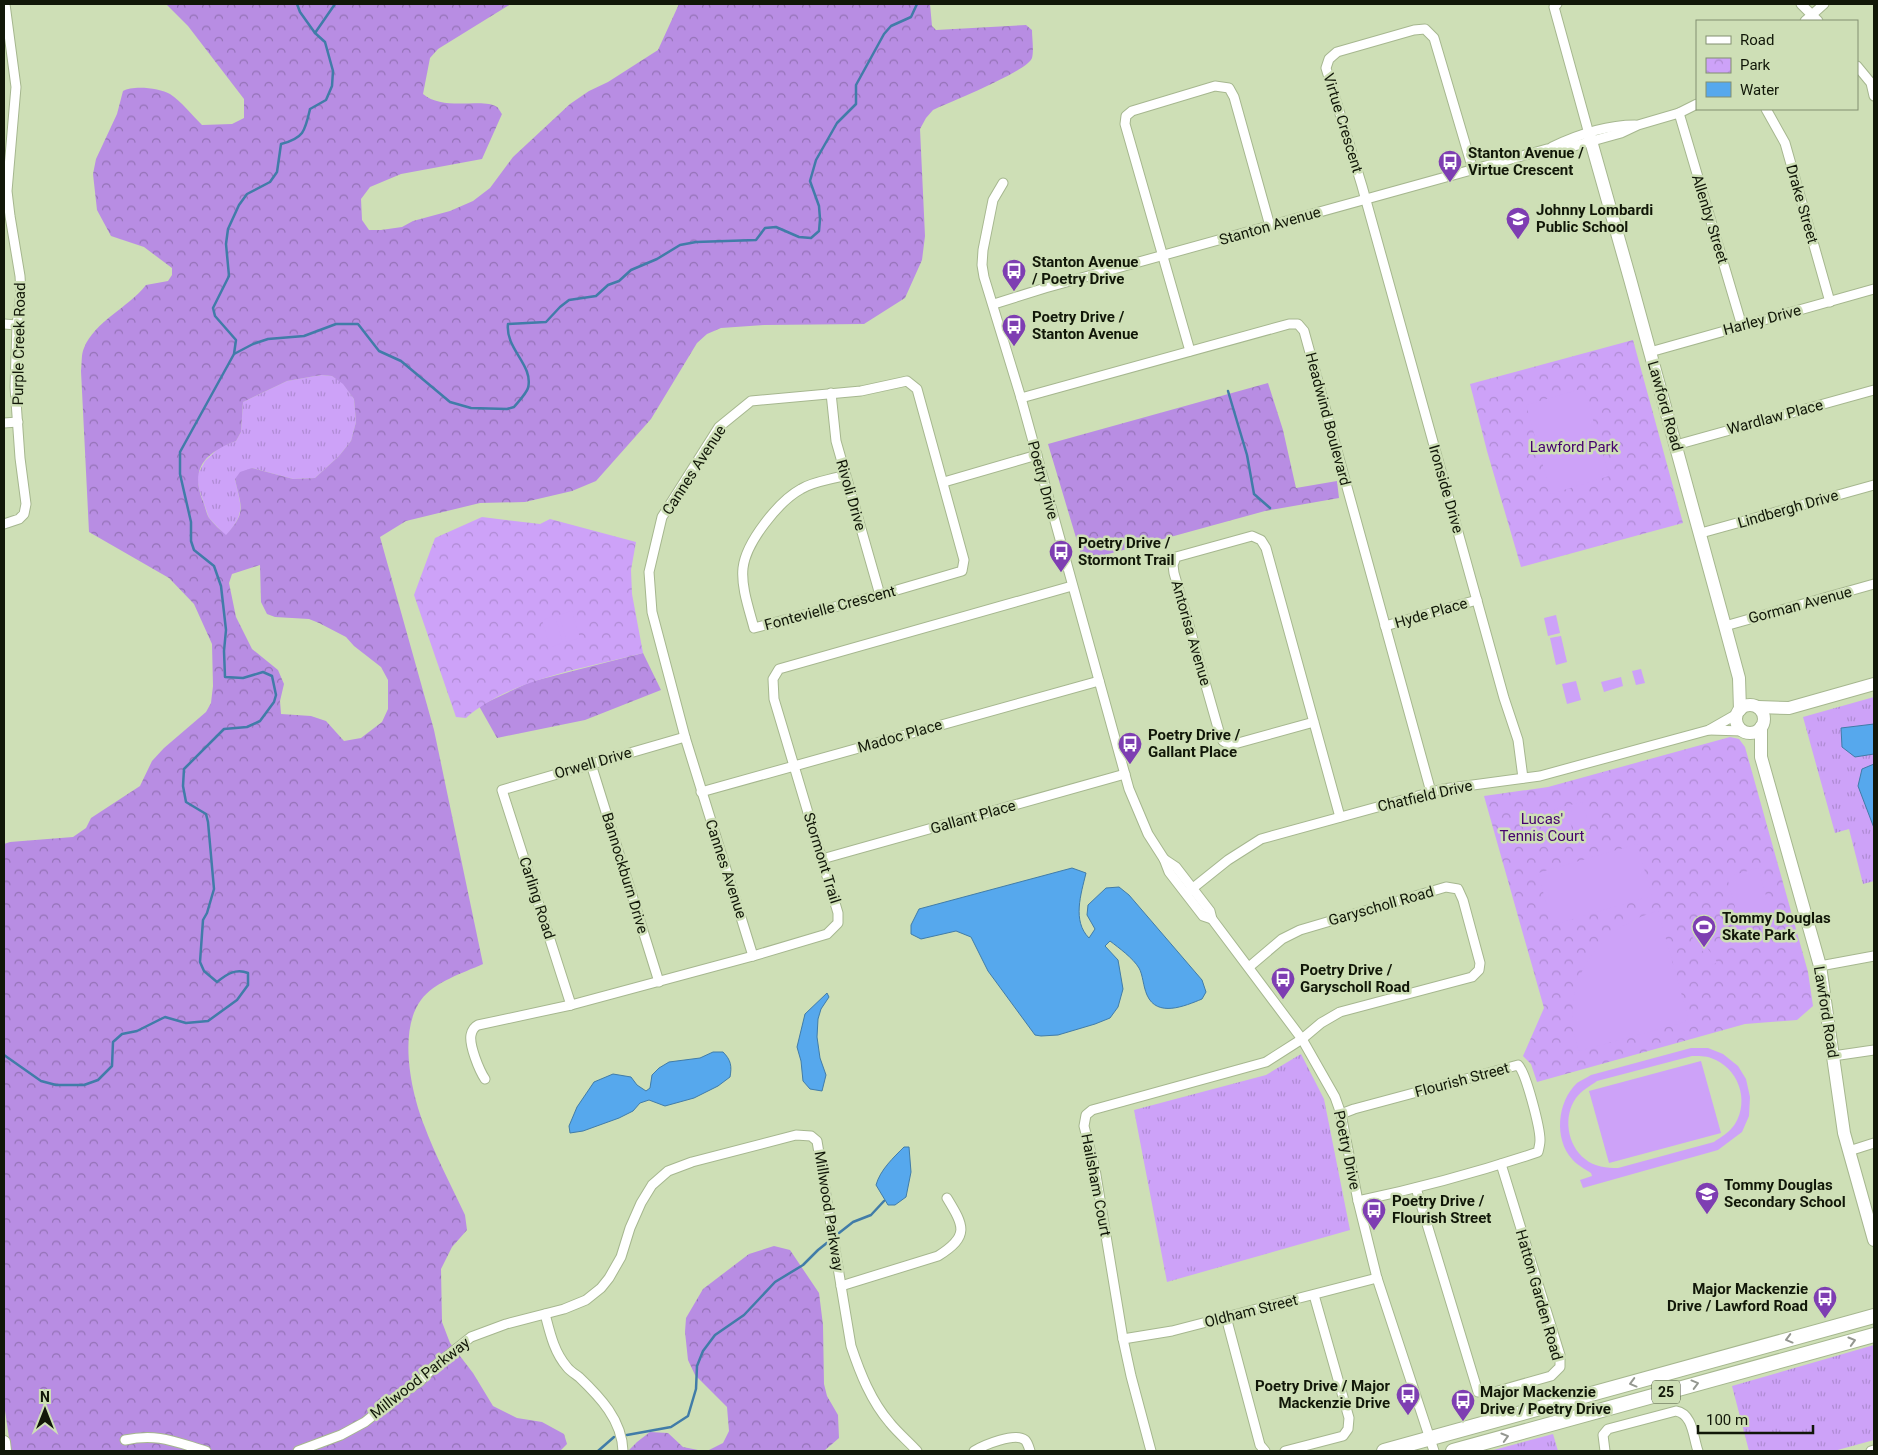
<svg xmlns="http://www.w3.org/2000/svg" width="1878" height="1455" font-family="Roboto,sans-serif">
<defs>
<pattern id="grass-tufts" width="24" height="20" patternUnits="userSpaceOnUse" patternTransform="scale(1.25)"><rect width="24" height="20" fill="#cda2f8"/><path d="M3 7l-1-3M5 7V3M7 7l1-3M15 17l-1-3M17 17v-4M19 17l1-3" fill="none" stroke="#af8bd3"/></pattern>
<pattern id="forest-crowns" width="20" height="18" patternUnits="userSpaceOnUse" patternTransform="scale(1.25)"><rect width="20" height="18" fill="#b88de3"/><path d="M2 6a3 3 0 1 1 6 0M12 15a3 3 0 1 1 6 0" fill="none" stroke="#9472b6"/></pattern>
<pattern id="park-crowns" width="20" height="18" patternUnits="userSpaceOnUse" patternTransform="scale(1.25)"><rect width="20" height="18" fill="#cda2f8"/><path d="M2 6a3 3 0 1 1 6 0M12 15a3 3 0 1 1 6 0" fill="none" stroke="#af8bd3"/></pattern>
</defs>
<rect width="100%" height="100%" fill="#cedfb6"/>
<g fill="url(#grass-tufts)">
<path d="M321,375L332,376L343,383L354,399L356,422L351,441L339,456L315,478L293,479L252,468L235,479C241,507 246,512 226,536L209,518L199,489L197,476L205,461L220,447L236,441L241,432L243,402L287,381Z"/>
<path d="M1874,697V881L1863,884L1849,829L1835,833L1803,717Z"/>
<path d="M1301,1054L1324,1099L1350,1230L1167,1282L1134,1110L1266,1075Z"/>
<path d="M1874,1345V1440L1834,1451H1749L1732,1386Z"/>
<path d="M1553,1434L1558,1451H1490Z"/>
</g>
<g fill="url(#forest-crowns)" fill-rule="evenodd">
<path d="M166,4H511L438,49L430,58L423,94C444,112 484,97 497,107C498,107 501,113 502,114L482,159L401,174L370,187L361,199L362,220L369,230H381L402,227L413,221L450,211L473,201L490,188L513,157L570,104L589,91L608,82L658,50L679,4H930L932,26L936,30L1026,25L1032,30C1032,38 1034,50 1032,58C1028,71 950,102 933,110L926,118L920,129L925,236L922,260L905,298L864,324L764,325L721,328L707,334L697,343L651,419L596,481L572,491L525,502L480,503L406,521L380,537L434,730L483,964C463,973 434,982 421,1000C398,1031 411,1092 424,1125C435,1155 451,1185 465,1215L467,1230L452,1247L441,1269L442,1322L450,1343L473,1373L493,1406L517,1418L542,1422L564,1434L567,1444L560,1451H11L4,1404V844L10,842L73,837L86,828L91,818L140,786L152,761L164,748L206,712L211,703L213,686L212,644L194,604L169,578L89,532L81,371C82,364 81,354 84,348C95,321 128,308 146,285L168,281L172,275V268L144,247L111,236L97,210L93,174L96,159L117,114L123,91C133,85 160,88 170,94C181,101 192,115 202,125L232,124L244,118V99L188,26ZM321,375L332,376L343,384L354,399L356,422L351,441L339,456L315,478L293,479L252,468L240,472L235,479C241,507 247,512 226,535C220,530 214,524 209,518C206,513 205,505 202,499C190,467 207,452 236,441L241,432L243,402L287,381ZM260,565L261,602L267,614L275,617L309,619L319,623L346,637L354,646L381,667L388,680V709L382,722L361,738L344,741L326,721L311,716L281,714L280,701L284,684L278,670L252,649L236,617L229,583L232,574Z"/>
<path d="M1268,383L1283,430L1296,488L1337,481L1339,498L1265,511L1083,561L1048,444Z"/>
<path d="M643,653L661,690L585,720L497,738L479,706L530,682Z"/>
<path d="M774,1246L790,1250L819,1293L823,1325L824,1384L827,1396L838,1415L839,1438L824,1451H707L723,1443L729,1431L727,1407L695,1375L688,1360L685,1332L686,1318L703,1289L749,1254Z"/>
<path d="M650,1432L668,1433L683,1447L703,1451H628L637,1442Z"/>
</g>
<g fill="url(#park-crowns)">
<path d="M1633,340L1683,523L1521,567L1487,451L1470,384Z"/>
<path d="M482,517L540,524L550,519L636,542L631,570L632,594L643,653C586,668 510,679 466,718L456,717L414,595L435,538Z"/>
<path d="M1730,737L1739,739L1745,747L1808,972L1813,1006L1797,1020L1745,1024L1537,1082L1531,1064L1523,1056L1544,1008L1484,796L1548,787Z"/>
</g>
<g fill="#cda2f8" fill-rule="evenodd">
<path d="M1584,388L1609,476L1551,494L1526,405Z"/>
<path d="M572,611L580,638L567,642L559,615Z"/>
<path d="M1556,615L1560,633L1548,636L1544,618Z"/>
<path d="M555,616L563,643L550,647L542,620Z"/>
<path d="M1561,636L1567,662L1556,665L1550,638Z"/>
<path d="M1641,669L1645,683L1636,685L1632,671Z"/>
<path d="M1621,677L1623,686L1604,692L1601,682Z"/>
<path d="M1576,681L1581,700L1567,704L1562,684Z"/>
<path d="M1582,802L1590,828L1577,832L1570,805Z"/>
<path d="M1566,806L1573,833L1561,836L1554,810Z"/>
<path d="M1550,811L1557,837L1545,841L1537,814Z"/>
<path d="M1533,815L1541,842L1528,845L1521,819Z"/>
<path d="M1637,844L1652,896L1552,925L1538,873Z"/>
<path d="M1758,868L1771,913L1739,922L1727,877Z"/>
<path d="M1658,911L1688,1017L1685,1022L1579,1051C1556,988 1595,927 1658,911Z"/>
<path d="M1711,926L1710,932L1697,933L1717,962L1713,965L1687,930L1690,927Z"/>
<path d="M1691,1048H1708L1723,1054L1738,1066L1746,1079L1750,1097L1749,1116L1742,1132L1718,1150L1583,1188L1580,1180L1592,1176L1591,1173C1585,1169 1577,1165 1572,1159C1554,1139 1557,1102 1577,1083C1581,1080 1587,1078 1591,1075ZM1692,1056C1698,1056 1706,1056 1711,1058C1738,1067 1750,1100 1735,1124C1730,1132 1721,1137 1714,1142L1618,1168C1607,1168 1594,1167 1585,1159C1567,1145 1563,1116 1576,1098C1581,1091 1590,1086 1597,1081Z"/>
<path d="M1701,1061L1721,1133L1609,1163L1589,1091Z"/>
</g>
<g fill="#56a8ed" stroke="#417ca8">
<path d="M1874,724V754L1855,757L1842,747L1841,728Z"/>
<path d="M1874,764V828L1858,786L1862,769Z"/>
<path d="M1072,868L1086,873C1081,894 1072,921 1089,938L1095,929L1087,915L1088,905L1106,888L1119,887L1129,895L1202,980L1206,992L1202,999C1185,1006 1157,1018 1147,995C1143,986 1143,975 1139,968C1133,958 1119,948 1110,941L1105,946L1118,960L1123,989L1118,1007L1110,1018L1095,1024L1058,1035L1041,1036L1035,1035L988,971L971,937L956,931L921,939L911,934V925L919,909Z"/>
<path d="M827,993L829,997L821,1009L818,1019L817,1037L820,1058L826,1075L822,1091L810,1089L803,1081L801,1061L797,1047L805,1014Z"/>
<path d="M713,1052H723C731,1060 732,1066 730,1077L718,1086L694,1098L665,1106L649,1100L640,1103L633,1111L619,1118L583,1131L570,1133L569,1126L577,1107L594,1082L613,1074L631,1077L637,1085L646,1091L650,1088L652,1075L659,1068L669,1062L700,1058Z"/>
<path d="M904,1147H909L911,1172L906,1197L895,1205H888L876,1185C880,1170 894,1157 904,1147Z"/>
</g>
<g fill="none" stroke-linecap="round" stroke-linejoin="round">
<g stroke="#417ca8" stroke-width="2.5">
<path d="M315,33L335,4"/>
<path d="M234,354L253,344L268,339L304,336L336,324H358L379,351L401,361L450,402L471,408L507,409L514,407C518,402 526,394 528,388C534,365 505,349 508,324L546,322L560,307L569,300L596,296L608,285L619,281L631,270L657,259L680,245L696,242L756,240L765,228L776,227L799,237L811,238L819,231L820,219L819,206L810,181L816,160L837,123L856,104V85L884,34L891,26L911,17L917,4"/>
<path d="M1228,391L1247,455L1254,494L1270,508"/>
<path d="M4,1055L41,1081L56,1085H84L98,1080L112,1066L113,1042L122,1034L137,1031L165,1017L186,1023L208,1021L237,1000L248,985V973C236,968 227,974 217,982L204,971L200,962L203,920L207,913L214,889L208,822L206,814L186,802L183,786L184,769L224,729L247,727L260,721L274,702L276,695L272,676L263,672L243,678L225,677L224,651L226,630L221,586L214,566L194,550L191,541V522L180,474V452L234,354L236,340L215,316L213,308L229,276L226,244L228,229L239,205L247,194L270,182L277,172L281,144C304,138 305,131 310,109L326,100L332,86L333,71L325,42L315,33L300,12L297,4"/>
<path d="M839,1233L853,1222L871,1215L884,1201"/>
<path d="M627,1435L671,1427L688,1416L696,1389L697,1366L703,1351L715,1335L744,1315L775,1282L803,1265L818,1250L828,1242"/>
<path d="M598,1451L614,1437"/>
</g>
<defs>
<g id="street">
<path d="M1557,4L1554,7L1589,134"/>
<path d="M1801,4L1818,21"/>
<path d="M1805,21L1824,4"/>
<path d="M1857,66L1871,83L1874,96"/>
<path d="M1766,109L1785,143L1830,302"/>
<path d="M1679,113L1742,326"/>
<path d="M1552,147C1577,135 1607,125 1635,125"/>
<path d="M1473,170L1434,38L1425,29L1414,30L1337,52L1329,59L1326,68L1362,186L1504,698L1518,740L1523,778"/>
<path d="M1003,183L993,200L983,250L982,265L984,277L1021,398L1129,789L1148,834L1164,859L1169,872L1203,916L1212,919"/>
<path d="M994,304L1045,288L1547,149L1567,148L1621,133L1638,125L1679,113L1697,104"/>
<path d="M4,324L17,325"/>
<path d="M1190,351L1125,124L1126,116L1132,111L1215,86L1229,88L1234,97L1270,226"/>
<path d="M1650,352L1874,289"/>
<path d="M831,393L836,441L880,595"/>
<path d="M1021,398L1289,324H1298L1304,331L1431,792"/>
<path d="M4,423L18,422"/>
<path d="M1676,445L1874,390"/>
<path d="M944,482L1037,455"/>
<path d="M4,524L19,519L24,514L26,504L20,458L15,387L17,325L21,293L20,276L10,216L7,191L16,87L5,4"/>
<path d="M1701,533L1874,485"/>
<path d="M1385,626L1477,600"/>
<path d="M1725,626L1874,584"/>
<path d="M1314,722L1238,743L1228,744L1223,741L1220,735L1174,573L1173,565L1176,557L1252,536L1261,540L1266,548L1340,817"/>
<path d="M1709,730L1743,731"/>
<path d="M591,764L659,982"/>
<path d="M701,792L1099,681"/>
<path d="M822,859L1125,774"/>
<path d="M1164,859L1176,867L1210,911L1212,919L1302,1039L1335,1097L1341,1114L1358,1201L1377,1278L1434,1451"/>
<path d="M1188,892L1228,860L1261,839L1443,789L1540,776L1709,730L1737,714"/>
<path d="M753,956L685,737L652,612L649,572L662,517L719,427L751,401L861,391L907,381L917,389L964,560L962,571L880,595L754,628C749,609 741,587 743,568C746,542 779,501 801,489C814,481 831,480 845,475"/>
<path d="M1820,966L1874,956"/>
<path d="M571,1005L502,790L685,737"/>
<path d="M1833,1056L1874,1050"/>
<path d="M485,1079C479,1070 469,1045 471,1035C472,1030 474,1027 478,1025L571,1005L753,956L827,934L838,923V913L774,699L773,679L779,669L1072,586"/>
<path d="M1341,1114L1354,1109L1518,1065C1526,1072 1540,1128 1540,1140C1540,1144 1539,1148 1538,1152C1479,1172 1419,1188 1358,1201"/>
<path d="M1849,1151L1874,1143"/>
<path d="M1416,1188L1478,1392L1491,1393L1551,1376L1560,1367V1355L1501,1164"/>
<path d="M841,1286L938,1256C970,1236 964,1226 947,1198"/>
<path d="M545,1314C550,1333 554,1352 567,1367C570,1371 575,1374 579,1377C600,1397 622,1420 623,1451"/>
<path d="M1226,1317L1260,1445L1265,1451"/>
<path d="M1123,1339L1172,1331L1377,1278"/>
<path d="M125,1440C158,1433 175,1442 206,1451"/>
<path d="M298,1451L341,1435L365,1422L396,1397L419,1382L436,1365L471,1337L506,1324L564,1309L586,1300L601,1288L609,1278L621,1257L630,1228L641,1203L652,1185L668,1171L692,1162L796,1135L811,1136L817,1141L851,1346C860,1373 871,1401 890,1423C898,1433 909,1442 917,1451"/>
<path d="M974,1451C984,1445 1015,1432 1025,1440C1028,1443 1029,1448 1030,1451"/>
<path d="M1151,1451L1131,1376L1123,1339L1095,1169L1084,1126L1086,1115L1092,1110L1266,1062L1302,1039L1321,1023L1340,1012L1472,977L1479,970L1480,963L1463,900L1458,889L1446,887L1300,930L1282,939L1249,967"/>
<path d="M1285,1451L1343,1436L1348,1429L1349,1418L1314,1295"/>
<path d="M1605,1451L1603,1435L1608,1429L1676,1411C1693,1414 1693,1437 1698,1451"/>
<path d="M1871,1451L1874,1450"/>
</g>
<g id="secondary">
<path d="M1589,134L1630,279L1725,626L1739,678L1740,710"/>
<circle cx="1750" cy="719" r="14"/>
<path d="M1758,707L1789,708L1874,684"/>
<path d="M1761,727V757L1820,966L1844,1133L1874,1240"/>
<path d="M4,1442L5,1451"/>
</g>
<g id="primary">
<path d="M1384,1451L1874,1316"/>
<path d="M1453,1451L1874,1335"/>
</g>
</defs>
<use href="#street" stroke="#a6b78f" stroke-width="11"/>
<use href="#secondary" stroke="#a6b78f" stroke-width="14"/>
<use href="#primary" stroke="#a6b78f" stroke-width="16"/>
<use href="#street" stroke="#fff" stroke-width="9"/>
<use href="#secondary" stroke="#fff" stroke-width="12"/>
<use href="#primary" stroke="#fff" stroke-width="14"/>
</g>
<defs><path id="oneway-chevron" d="M-2-3.5L2.5 0L-2 3.5" fill="none" stroke-width="1.6" stroke-linecap="round" stroke-linejoin="round" transform="scale(1.25)"/></defs>
<g stroke="#949790">
<use href="#oneway-chevron" transform="translate(1789 1339) rotate(165)"/>
<use href="#oneway-chevron" transform="translate(1852 1341) rotate(-16)"/>
<use href="#oneway-chevron" transform="translate(1633 1383) rotate(165)"/>
<use href="#oneway-chevron" transform="translate(1695 1384) rotate(-15)"/>
<use href="#oneway-chevron" transform="translate(1505 1437) rotate(-16)"/>
</g>
<defs>
<symbol id="bus-pin" viewBox="-11 -11 22 30"><path d="M0 17L-7.5 6A9.5 9.5 0 1 1 7.5 6Z" fill="#7e3eb2" stroke="#cedfb6"/><path d="M-5-6H5V4H4V6H2V4H-2V6H-4V4H-5ZM-3.5-4V0h7V-4ZM-3.5 1.2v1.5H-2V1.2ZM2 1.2v1.5H3.5V1.2Z" fill="#fff"/></symbol>
<symbol id="school-pin" viewBox="-11 -11 22 30"><path d="M0 17L-7.5 6A9.5 9.5 0 1 1 7.5 6Z" fill="#7e3eb2" stroke="#cedfb6"/><path d="M0-5L7-2L0 1L-7-2ZM-4 1L0 2.5L4 1V4Q0 6-4 4Z" fill="#fff"/></symbol>
<symbol id="stadium-pin" viewBox="-11 -11 22 30"><path d="M0 17L-7.5 6A9.5 9.5 0 1 1 7.5 6Z" fill="#7e3eb2" stroke="#cedfb6"/><path d="M0-5a6.5 5 0 1 0 0 10a6.5 5 0 1 0 0-10ZM-3.5-1.8h7v3.6h-7Z" fill="#fff"/></symbol>
</defs>
<g fill-rule="evenodd">
<use href="#bus-pin" x="1436" y="148" width="28" height="38"/>
<use href="#school-pin" x="1504" y="205" width="28" height="38"/>
<use href="#bus-pin" x="1000" y="257" width="28" height="38"/>
<use href="#bus-pin" x="1000" y="312" width="28" height="38"/>
<use href="#bus-pin" x="1047" y="538" width="28" height="38"/>
<use href="#bus-pin" x="1116" y="730" width="28" height="38"/>
<use href="#stadium-pin" x="1690" y="913" width="28" height="38"/>
<use href="#bus-pin" x="1269" y="965" width="28" height="38"/>
<use href="#school-pin" x="1693" y="1180" width="28" height="38"/>
<use href="#bus-pin" x="1360" y="1196" width="28" height="38"/>
<use href="#bus-pin" x="1811" y="1284" width="28" height="38"/>
<use href="#bus-pin" x="1394" y="1381" width="28" height="38"/>
<use href="#bus-pin" x="1449" y="1387" width="28" height="38"/>
</g>
<g text-anchor="middle" stroke-width="5" stroke-linejoin="round" paint-order="stroke">
<rect fill="#cedfb6" stroke="#4a533c" stroke-width="1" x="1652" y="1380.5" width="28" height="23" rx="4"/>
<g font-size="14" font-weight="bold" fill="#111708">
<text x="1666" y="1397">25</text>
</g>
<g font-size="15" fill="#111708" stroke="#cedfb6">
<text transform="translate(1343 123) rotate(73)" y="5">Virtue Crescent</text>
<text transform="translate(1802 204) rotate(74)" y="5">Drake Street</text>
<text transform="translate(1710 219) rotate(73)" y="5">Allenby Street</text>
<text transform="translate(1270 226) rotate(-16)" y="5">Stanton Avenue</text>
<text transform="translate(1762 320) rotate(-15)" y="5">Harley Drive</text>
<text transform="translate(19 344) rotate(-89)" y="5">Purple Creek Road</text>
<text transform="translate(1665 406) rotate(74)" y="5">Lawford Road</text>
<text transform="translate(1775 417) rotate(-15)" y="5">Wardlaw Place</text>
<text transform="translate(1328 419) rotate(75)" y="5">Headwind Boulevard</text>
<text transform="translate(694 470) rotate(-57)" y="5">Cannes Avenue</text>
<text transform="translate(1043 480) rotate(75)" y="5">Poetry Drive</text>
<text transform="translate(1446 489) rotate(74)" y="5">Ironside Drive</text>
<text transform="translate(851 495) rotate(74)" y="5">Rivoli Drive</text>
<text transform="translate(1788 509) rotate(-16)" y="5">Lindbergh Drive</text>
<text transform="translate(1800 605) rotate(-15)" y="5">Gorman Avenue</text>
<text transform="translate(830 608) rotate(-15)" y="5">Fontevielle Crescent</text>
<text transform="translate(1431 613) rotate(-16)" y="5">Hyde Place</text>
<text transform="translate(1191 633) rotate(74)" y="5">Antorisa Avenue</text>
<text transform="translate(900 736) rotate(-16)" y="5">Madoc Place</text>
<text transform="translate(593 763) rotate(-16)" y="5">Orwell Drive</text>
<text transform="translate(1425 796) rotate(-13)" y="5">Chatfield Drive</text>
<text transform="translate(973 817) rotate(-16)" y="5">Gallant Place</text>
<text transform="translate(822 858) rotate(73)" y="5">Stormont Trail</text>
<text transform="translate(726 869) rotate(72)" y="5">Cannes Avenue</text>
<text transform="translate(625 873) rotate(73)" y="5">Bannockburn Drive</text>
<text transform="translate(537 898) rotate(72)" y="5">Carling Road</text>
<text transform="translate(1381 906) rotate(-16)" y="5">Garyscholl Road</text>
<text transform="translate(1826 1012) rotate(81)" y="5">Lawford Road</text>
<text transform="translate(1462 1080) rotate(-15)" y="5">Flourish Street</text>
<text transform="translate(1347 1150) rotate(78)" y="5">Poetry Drive</text>
<text transform="translate(1096 1185) rotate(79)" y="5">Hailsham Court</text>
<text transform="translate(829 1211) rotate(81)" y="5">Millwood Parkway</text>
<text transform="translate(1539 1295) rotate(74)" y="5">Hatton Garden Road</text>
<text transform="translate(1251 1311) rotate(-14)" y="5">Oldham Street</text>
<text transform="translate(420 1378) rotate(-38)" y="5">Millwood Parkway</text>
</g>
<g font-size="15" font-weight="bold" fill="#111708" stroke="#cedfb6" text-anchor="start">
<text x="1468" y="158">Stanton Avenue /<tspan x="1468" dy="17">Virtue Crescent</tspan></text>
<text x="1536" y="215">Johnny Lombardi<tspan x="1536" dy="17">Public School</tspan></text>
<text x="1032" y="267">Stanton Avenue<tspan x="1032" dy="17">/ Poetry Drive</tspan></text>
<text x="1032" y="322">Poetry Drive /<tspan x="1032" dy="17">Stanton Avenue</tspan></text>
<text x="1078" y="548">Poetry Drive /<tspan x="1078" dy="17">Stormont Trail</tspan></text>
<text x="1148" y="740">Poetry Drive /<tspan x="1148" dy="17">Gallant Place</tspan></text>
<text x="1722" y="923">Tommy Douglas<tspan x="1722" dy="17">Skate Park</tspan></text>
<text x="1300" y="975">Poetry Drive /<tspan x="1300" dy="17">Garyscholl Road</tspan></text>
<text x="1724" y="1190">Tommy Douglas<tspan x="1724" dy="17">Secondary School</tspan></text>
<text x="1392" y="1206">Poetry Drive /<tspan x="1392" dy="17">Flourish Street</tspan></text>
<text x="1808" y="1294" text-anchor="end">Major Mackenzie<tspan x="1808" dy="17">Drive / Lawford Road</tspan></text>
<text x="1390" y="1391" text-anchor="end">Poetry Drive / Major<tspan x="1390" dy="17">Mackenzie Drive</tspan></text>
<text x="1480" y="1397">Major Mackenzie<tspan x="1480" dy="17">Drive / Poetry Drive</tspan></text>
</g>
<g font-size="15" fill="#46026e" stroke="#cedfb6">
<text x="1574" y="452">Lawford Park</text>
<text x="1542" y="824">Lucas'<tspan x="1542" dy="17">Tennis Court</tspan></text>
</g>
</g>
<rect width="1878" height="1455" fill="none" stroke="#111708" stroke-width="10"/>
<rect x="1696" y="20" width="162" height="90" fill="#cedfb6" stroke="#828f70"/>
<rect x="1706" y="36" width="25" height="8" fill="#ffffff" stroke="#828f70"/>
<text x="1740" y="45" font-size="15" fill="#111708">Road</text>
<rect x="1706" y="58" width="25" height="15" fill="url(#park-crowns)" stroke="#828f70"/>
<text x="1740" y="70" font-size="15" fill="#111708">Park</text>
<rect x="1706" y="82" width="25" height="15" fill="#56a8ed" stroke="#828f70"/>
<text x="1740" y="95" font-size="15" fill="#111708">Water</text>
<g transform="translate(45 1410)" stroke="#cedfb6" stroke-width="4" paint-order="stroke">
<path d="M0-4L9 19L0 12L-9 19Z" fill="#111708"/>
<text y="-8" font-size="14" font-weight="bold" text-anchor="middle" fill="#111708">N</text>
</g>
<path d="M1698 1425v8h115v-8" fill="none" stroke="#111708" stroke-width="2.5"/>
<text x="1706" y="1425" font-size="15" fill="#111708" stroke="#cedfb6" stroke-width="4" paint-order="stroke">100 m</text>
</svg>
